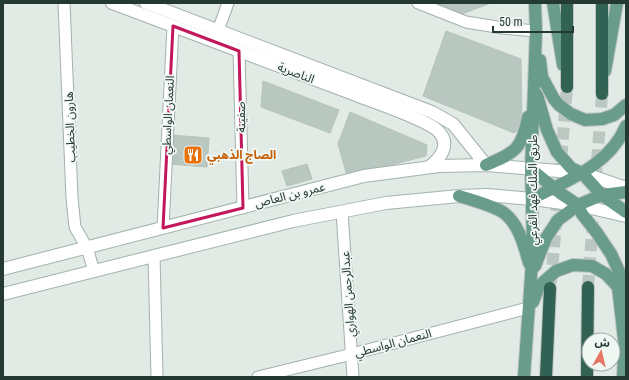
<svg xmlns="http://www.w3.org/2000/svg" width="629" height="380" font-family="'Roboto Condensed','Noto Sans Arabic',sans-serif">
<rect width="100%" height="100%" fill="#e1eae5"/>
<g fill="#b9c7c1" stroke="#b4c3bb">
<path d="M435,3H491L462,14Z"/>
<path d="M446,31L521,59L522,127L514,133L423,96Z"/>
<path d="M263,81L339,110L330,133L261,107Z"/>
<path d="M350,112L427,145L426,156L347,176L338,144Z"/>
<path d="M171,135L209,138L207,167L169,164Z"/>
<path d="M307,164L312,179L287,186L282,171Z"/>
</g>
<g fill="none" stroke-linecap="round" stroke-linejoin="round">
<g stroke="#bbc7c1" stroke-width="12" stroke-dasharray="12 6" stroke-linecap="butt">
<path d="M551,283L567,87"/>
<path d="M588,287L602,94"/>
</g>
<defs>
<g id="minor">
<path d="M64,3L72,198L75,227L87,248L94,271"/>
<path d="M418,3L466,22L503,28L536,31"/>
<path d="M215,39L228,3"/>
<path d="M239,51L243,208"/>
<path d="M342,212L353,377"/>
<path d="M163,228L173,26"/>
<path d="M154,256L157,377"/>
<path d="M258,377L352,354L528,308"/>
</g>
<g id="tertiary">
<path d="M112,3C193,34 275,64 356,95C373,102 429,120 439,132C451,145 440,159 429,167"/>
<path d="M146,3L432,112L453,124L486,165"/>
</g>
<g id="secondary">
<path d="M3,269L364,176L439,166L486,165L582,173L626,188"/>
<path d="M3,294L293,221L386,203L459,196L487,195L532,199L578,205L626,216"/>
</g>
<g id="primary">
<path d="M553,3L563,65"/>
<path d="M540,60L542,77L554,99L559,105L571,114L585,120L602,119L614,115L626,105"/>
<path d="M605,71L617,3"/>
<path d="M537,95L547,130L557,152L571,168L582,173L602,195L626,212"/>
<path d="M486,165C515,153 522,149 528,117"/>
<path d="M531,169L560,193L578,205L582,214L597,233L611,254L623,280L626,322"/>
<path d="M459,196C472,200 488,204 501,211C518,221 524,245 529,263"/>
<path d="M532,199C567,180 609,166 626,126"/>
<path d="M535,266L546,238L558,220L578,205L602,195L626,192"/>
<path d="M533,302L539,286L556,271L573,265L592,266L606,274L618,287L624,339"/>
<path d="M524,377L533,247L531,169L536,31L535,3"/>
<path d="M623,377L625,330"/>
</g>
<g id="motorway">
<path d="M567,87V3"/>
<path d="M602,94V3"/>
<path d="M546,377L550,288"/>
<path d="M587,377L588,287"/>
</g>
</defs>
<use href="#minor" stroke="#a4b1ab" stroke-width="13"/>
<use href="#tertiary" stroke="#a4b1ab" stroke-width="14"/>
<use href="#secondary" stroke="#a1b5ab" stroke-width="14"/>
<use href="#primary" stroke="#bdc4c1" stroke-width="14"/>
<use href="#motorway" stroke="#bdc4c1" stroke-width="14"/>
<use href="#minor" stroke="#fff" stroke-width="11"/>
<use href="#tertiary" stroke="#fff" stroke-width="12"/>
<use href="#secondary" stroke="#fff" stroke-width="12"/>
<use href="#primary" stroke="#699c8a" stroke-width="12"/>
<use href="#motorway" stroke="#316253" stroke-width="12"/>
</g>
<path fill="none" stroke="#c2185b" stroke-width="3" stroke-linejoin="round" d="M173,26L239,51L243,208L163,228Z"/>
<defs>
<symbol id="restaurant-square" viewBox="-11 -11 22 22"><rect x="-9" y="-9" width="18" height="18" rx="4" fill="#e8710a" stroke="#f1f7f3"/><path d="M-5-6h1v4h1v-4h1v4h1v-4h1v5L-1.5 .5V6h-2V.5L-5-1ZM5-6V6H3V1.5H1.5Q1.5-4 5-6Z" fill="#fff"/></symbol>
</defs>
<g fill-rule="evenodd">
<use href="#restaurant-square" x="182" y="144" width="22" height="22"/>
</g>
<g text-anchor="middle" stroke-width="3.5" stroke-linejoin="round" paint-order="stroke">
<g font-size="12" fill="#233931" stroke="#f1f7f3">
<text transform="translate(296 73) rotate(21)" y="4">الناصرية</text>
<text transform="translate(168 115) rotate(-87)" y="4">النعمان الواسطي</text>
<text transform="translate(241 117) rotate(-91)" y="4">صفينة</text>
<text transform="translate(70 127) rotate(-92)" y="4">هارون الخطيب</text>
<text transform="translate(533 190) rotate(-90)" y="4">طريق الملك فهد الفرعي</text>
<text transform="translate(290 195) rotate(-14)" y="4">عمرو بن العاص</text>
<text transform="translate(348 294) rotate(-94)" y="4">عبدالرحمن الهواري</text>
<text transform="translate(393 343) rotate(-15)" y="4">النعمان الواسطي</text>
</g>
<g font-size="12" font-weight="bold" fill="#c56008" stroke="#f1f7f3" text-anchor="start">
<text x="207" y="159">الصاج الذهبي</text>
</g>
</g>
<rect width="629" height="380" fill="none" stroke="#233931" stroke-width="8"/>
<g transform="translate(601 352) rotate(8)"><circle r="19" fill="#f1f7f3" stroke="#9faba5"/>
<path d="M0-3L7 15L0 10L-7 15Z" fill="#e57663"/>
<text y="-6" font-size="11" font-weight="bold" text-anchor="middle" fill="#233931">ش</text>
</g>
<path d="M493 26v6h80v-6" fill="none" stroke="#233931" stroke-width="2"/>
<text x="499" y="26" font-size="12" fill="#233931" stroke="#f1f7f3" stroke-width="3" paint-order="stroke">50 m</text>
</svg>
